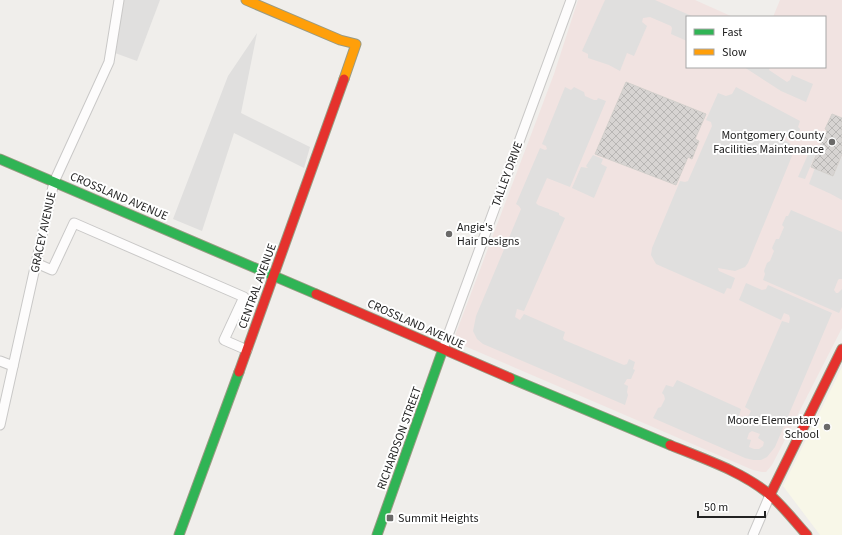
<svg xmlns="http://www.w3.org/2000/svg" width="842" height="535" font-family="'Source Sans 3',sans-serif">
<defs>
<pattern id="building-cross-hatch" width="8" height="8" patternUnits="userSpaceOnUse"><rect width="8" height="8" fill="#d7d4d2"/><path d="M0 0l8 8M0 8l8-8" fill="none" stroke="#b8b6b4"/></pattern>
</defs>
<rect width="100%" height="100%" fill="#f0eeeb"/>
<path fill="#f1e3e1" d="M578,0H695L733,17H687V67H825V17H773L780,0H842V328L772,465L766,472H762L753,470L453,341L554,74Z"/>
<path fill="#f8f7e8" d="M842,367V535H820L783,486Z"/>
<g fill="#e0dfde" fill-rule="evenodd">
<path d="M122,0H160L137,61L115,53Z"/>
<path d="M605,0H655L694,17H687V41L671,34L672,28L671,26L650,17L643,18L642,22L647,26L634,56L627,53L620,71L609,65L588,58V54L582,51Z"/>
<path d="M257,33L241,113L310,147L304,168L234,133L202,231L173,219L228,76Z"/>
<path d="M744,67H770L769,70L787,82L790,80L792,75L813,84L806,102L781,91Z"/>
<path d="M565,87L571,90L574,87L584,92L585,96L594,100H597L598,98L606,101L570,187L547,178L536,203L538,205L559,213V215L565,218L524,311L517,309L515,317L520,320L524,314L565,332L563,338L564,340L624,365L627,364L629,359L635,362L633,369L635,370L631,379H627L624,384L628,386L627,392L628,395L625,405L483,344L477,339L473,331L476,316L521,209L519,206L516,204L540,148L545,150L547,149L546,146L542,144Z"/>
<path d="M736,87L800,121L798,127L800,129L796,140L778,132L775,133V135L788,142L791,145L792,149V156L748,263L745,267L735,271L718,268L719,271L735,278L731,289L727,288L724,294L656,264L651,255L652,248L680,181L685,182L688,181L712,126L711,122L706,120L718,93L726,96L732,94Z"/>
<path d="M810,150L816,153L805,179L798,177Z"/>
<path d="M593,155L603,159L601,164L607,167L594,198L572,188L581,167L588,168L586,166Z"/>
<path d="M842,156V200L831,194L809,184L815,168L833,176Z"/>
<path d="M791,210L842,232V279H839L838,280L834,290L836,293H838L842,289V307L839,313L763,280L765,274L764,271L767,263L770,261L774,251L772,248L776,239H779L784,227L782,225L786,216H788Z"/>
<path d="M746,283L762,290L766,289L768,285L832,313L775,447L767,457L761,460H753L745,458L653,418L658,408L661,407L665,399L664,395L662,393L666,385L673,387L677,380L741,409L739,416L741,418H746L749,415L751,411L745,407L782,321L789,323L790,318L789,315L784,313L781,320L739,300ZM752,431L760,434L758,438L764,442L763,446L759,449H754L749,447L751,440L747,439L749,433Z"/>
</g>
<g fill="url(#building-cross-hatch)" stroke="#d3d0cc">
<path d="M626,82L706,114L695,139L699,141L692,159L688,157L676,185L595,154Z"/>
<path d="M832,114L842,118V154L833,176L811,167L827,130L825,129Z"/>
</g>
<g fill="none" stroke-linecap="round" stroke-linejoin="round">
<defs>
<g id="street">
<path d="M36,263L52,270L74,223L244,297L224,340L247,350"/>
<path d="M443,349L571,0"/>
<path d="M0,361L13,366"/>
<path d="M0,425L54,182L109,62L119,0"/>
<path d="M753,535L770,495"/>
</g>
<g id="fast">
<path d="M0,159L316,294"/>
<path d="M510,378L670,445"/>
<path d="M179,535L239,372"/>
<path d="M377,535L443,349"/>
</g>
<path id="slow" d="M246,0L340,40L356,44L344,79"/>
<g id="jam">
<path d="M316,294L510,378"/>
<path d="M239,372L344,79"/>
<path d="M670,445C704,459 741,471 769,494C783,506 795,522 807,535"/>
<path d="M770,495L842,349"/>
</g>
</defs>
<use href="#street" stroke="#c9c8c7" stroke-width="11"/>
<use href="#fast" stroke="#999a82" stroke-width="11"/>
<use href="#slow" stroke="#999a82" stroke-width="11"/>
<use href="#jam" stroke="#999a82" stroke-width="11"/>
<use href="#street" stroke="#fdfcfc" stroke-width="9"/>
<use href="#fast" stroke="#30b455" stroke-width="9"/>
<use href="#slow" stroke="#ff9f0a" stroke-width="9"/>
<use href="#jam" stroke="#e5322d" stroke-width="9"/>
</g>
<g fill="#6a6968" stroke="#fff" stroke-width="1.5">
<circle cx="832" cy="142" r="4"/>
<circle cx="449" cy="234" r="4"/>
<circle cx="827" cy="427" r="4"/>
<rect x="386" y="514" width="8" height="8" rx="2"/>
</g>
<g text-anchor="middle" stroke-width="4" stroke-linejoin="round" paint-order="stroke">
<g font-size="12" fill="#222" stroke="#fff" text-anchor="end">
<text x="824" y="139">Montgomery County<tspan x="824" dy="14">Facilities Maintenance</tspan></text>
<text x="457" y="231" text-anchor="start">Angie's<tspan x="457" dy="14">Hair Designs</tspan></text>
<text x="819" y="424">Moore Elementary<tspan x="819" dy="14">School</tspan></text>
<text x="398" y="522" text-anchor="start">Summit Heights</text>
</g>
<g font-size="12" fill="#222" stroke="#fff">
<text transform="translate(507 174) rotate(-70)" y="4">TALLEY DRIVE</text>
<text transform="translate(119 196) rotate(23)" y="4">CROSSLAND AVENUE</text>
<text transform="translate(43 232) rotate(-78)" y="4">GRACEY AVENUE</text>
<text transform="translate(257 286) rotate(-70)" y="4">CENTRAL AVENUE</text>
<text transform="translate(416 324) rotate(24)" y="4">CROSSLAND AVENUE</text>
<text transform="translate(399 438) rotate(-70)" y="4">RICHARDSON STREET</text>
</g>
</g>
<rect x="686" y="16" width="140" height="52" fill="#ffffff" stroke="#a7a7a7"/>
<rect x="694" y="29" width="20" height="6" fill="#30b455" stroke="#a7a7a7"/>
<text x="722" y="36" font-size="12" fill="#222222">Fast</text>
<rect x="694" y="49" width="20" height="6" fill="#ff9f0a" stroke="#a7a7a7"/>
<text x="722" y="56" font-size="12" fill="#222222">Slow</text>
<path d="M698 511v6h67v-6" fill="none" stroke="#222222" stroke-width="2"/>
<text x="704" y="511" font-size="12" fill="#222222" stroke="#ffffff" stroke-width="3" paint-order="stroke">50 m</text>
</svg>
